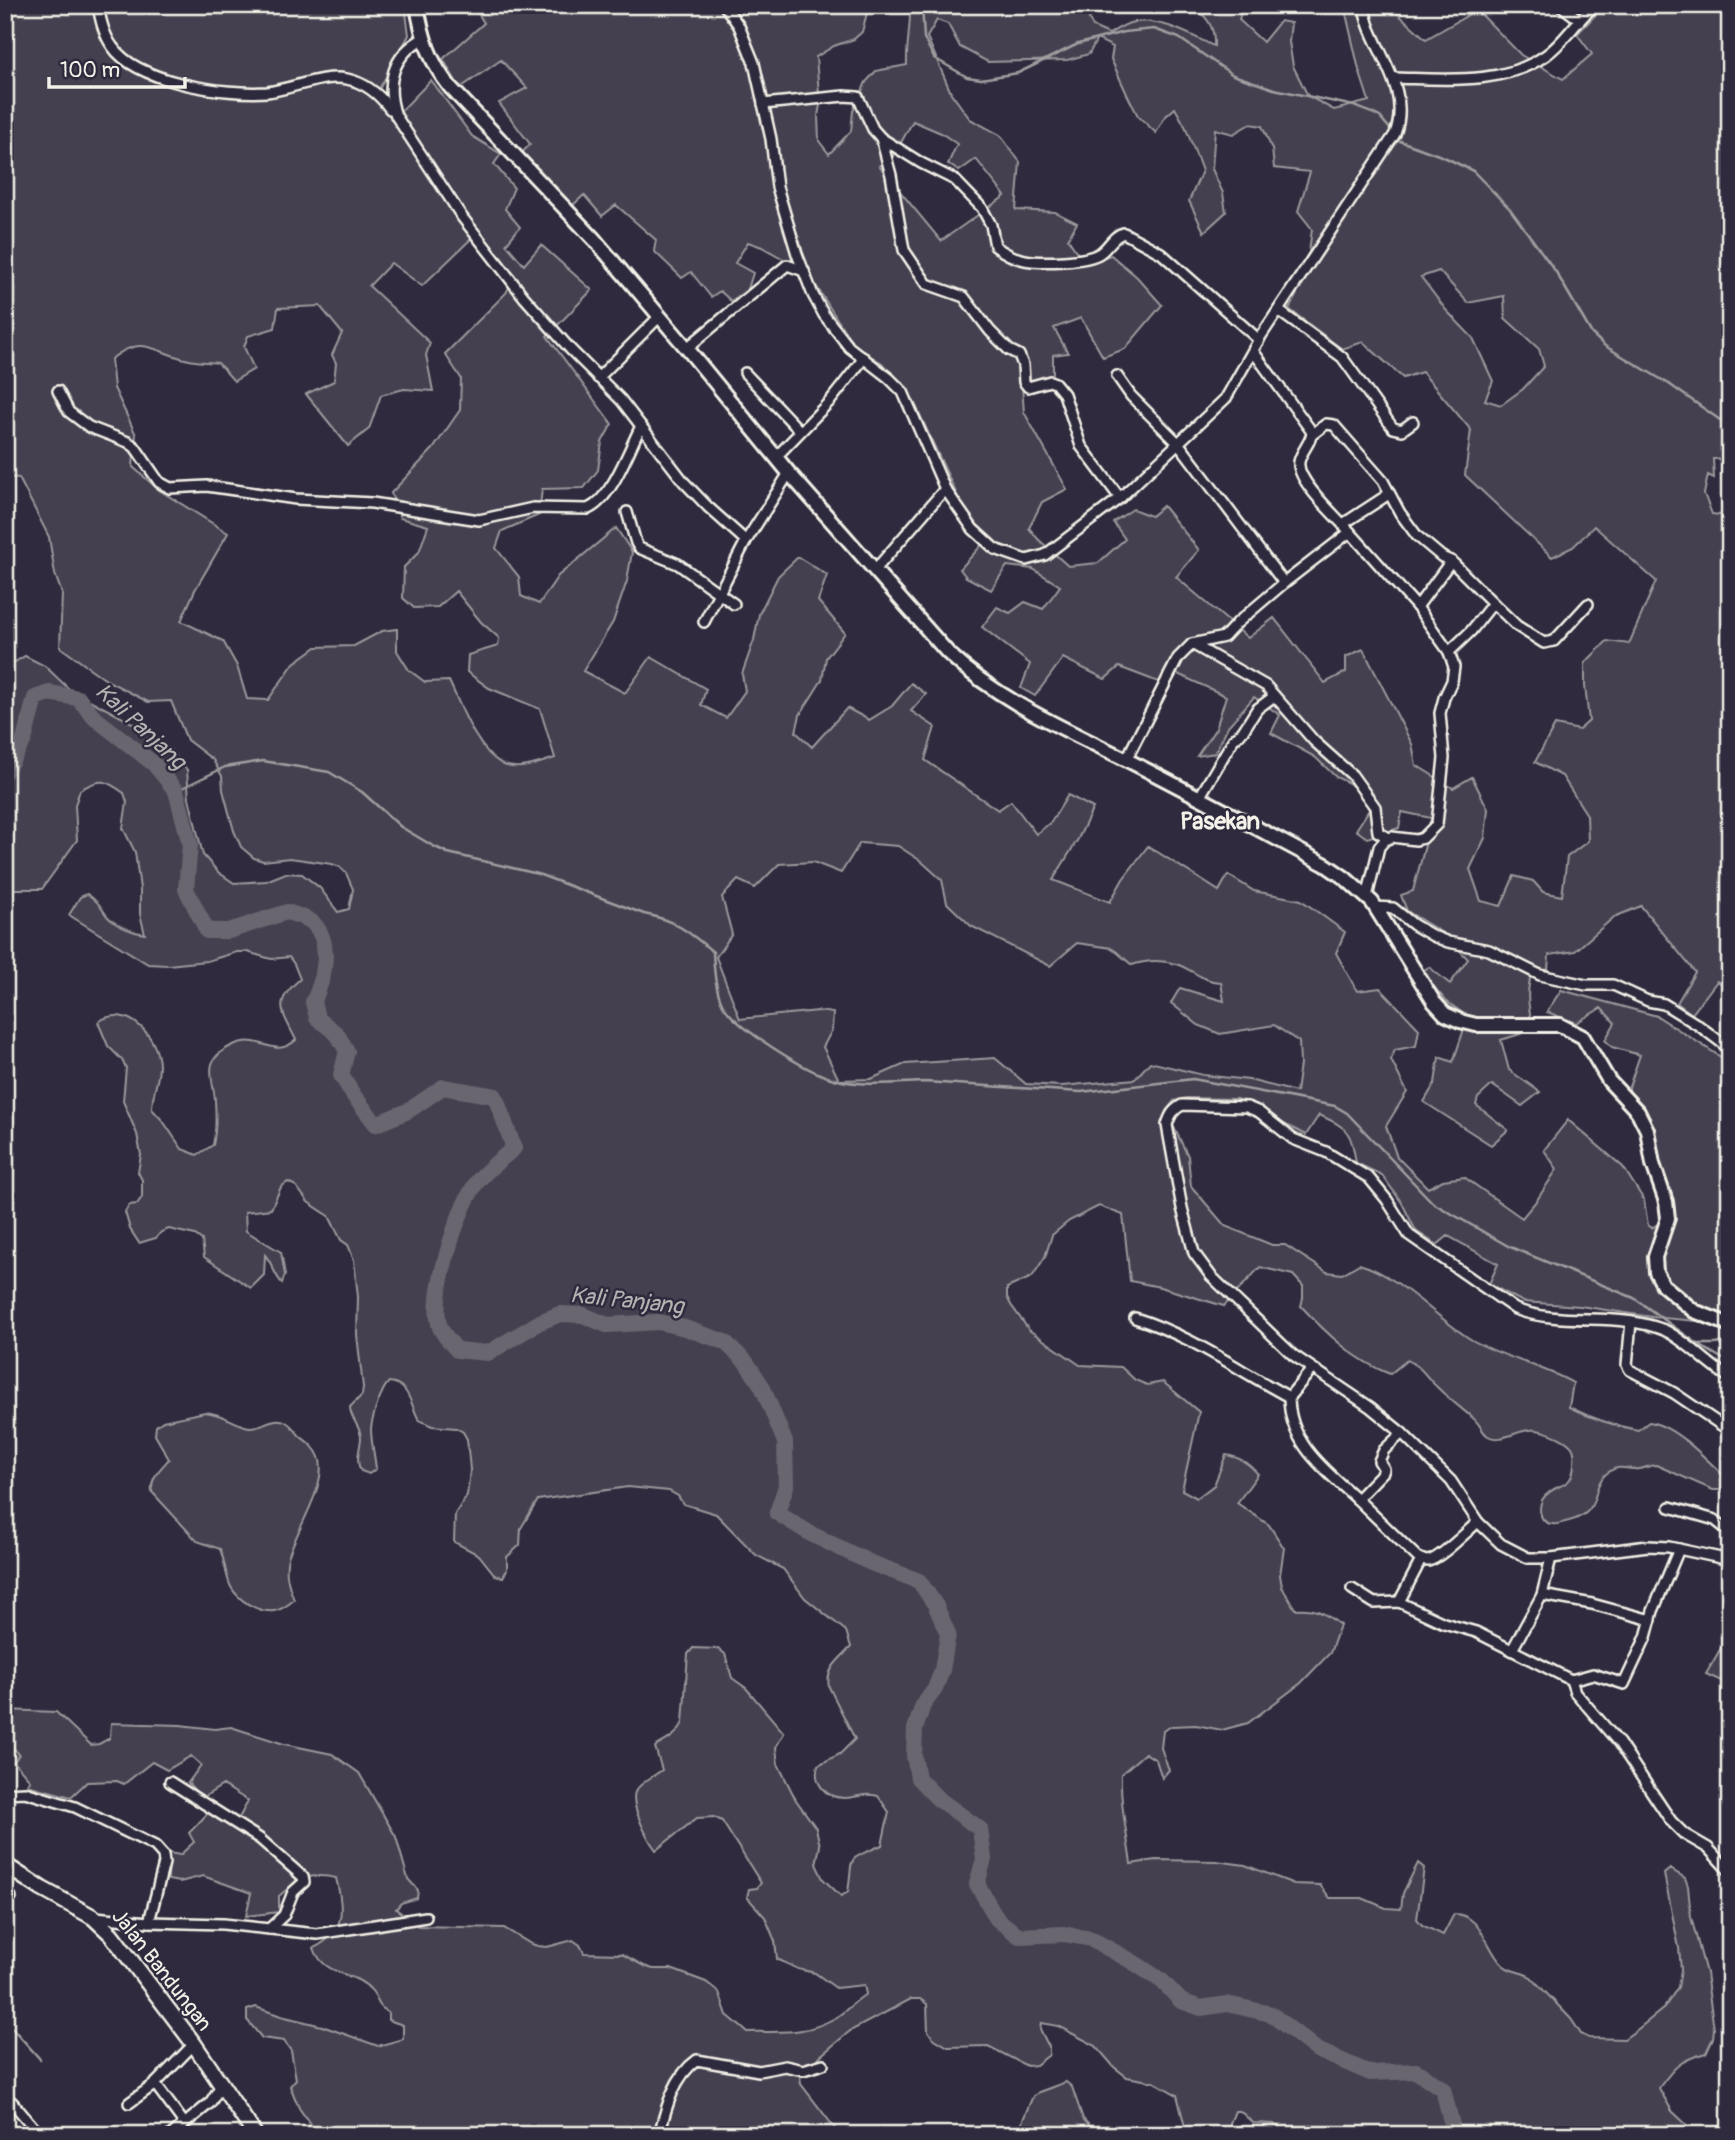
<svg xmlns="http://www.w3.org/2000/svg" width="1735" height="2140" font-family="Pangolin,sans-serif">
<rect width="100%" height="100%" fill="#2f2a3d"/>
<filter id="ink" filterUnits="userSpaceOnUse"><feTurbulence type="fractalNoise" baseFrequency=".0143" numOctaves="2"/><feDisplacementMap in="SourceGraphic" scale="14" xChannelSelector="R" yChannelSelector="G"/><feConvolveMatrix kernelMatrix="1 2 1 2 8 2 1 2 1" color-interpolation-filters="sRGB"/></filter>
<g filter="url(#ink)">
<g fill="#454050" stroke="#9c989c" stroke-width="2" fill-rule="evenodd">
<path d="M5,5H381L383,9L390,5H405L409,35L378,91L400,112L431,80L472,136L501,154L494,164L514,188L505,209L520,227L506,244L524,265L541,245L592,290L547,336L612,424L602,442L598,470L584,488L542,489L539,515L502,531L496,548L519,577L521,596L539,604L558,576L616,528L632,552L627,581L613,622L583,671L625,693L651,657L706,689L701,705L726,718L745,691L742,674L754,640L759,614L778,576L798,557L827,575L818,601L845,633L826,658L822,680L800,715L796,732L812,747L847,708L869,720L892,706L911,683L926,694L911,711L935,727L925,760L998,810L1011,801L1036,834L1051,822L1068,795L1093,808L1078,839L1053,880L1110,902L1123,879L1148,846L1219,891L1228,875L1254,891L1301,900L1345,932L1336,953L1357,991L1380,988L1419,1029L1416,1046L1395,1050L1391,1060L1407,1092L1386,1126L1397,1157L1428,1188L1443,1180L1464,1177L1522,1218L1537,1200L1557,1169L1544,1150L1568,1120L1623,1167L1644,1200L1648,1225L1652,1228L1663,1220L1658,1165L1630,1099L1629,1087L1640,1055L1612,1047L1605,1040L1615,1023L1601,1008L1576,1023L1547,1012L1561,990L1657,1016L1730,1063V1324L1652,1317L1580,1306L1523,1302L1489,1284L1498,1264L1448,1236L1437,1245L1416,1231L1402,1203L1382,1175L1356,1163C1351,1132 1349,1128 1319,1115L1306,1135L1280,1122L1256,1104L1236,1099L1186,1098L1174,1101L1166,1111L1188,1156L1191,1186L1225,1226L1272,1245H1285L1327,1272L1342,1274L1359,1264C1399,1275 1436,1318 1472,1340C1504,1358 1541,1365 1573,1383L1569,1407C1591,1418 1614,1426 1638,1430L1649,1422C1677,1426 1710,1463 1730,1482V1497L1722,1490H1713L1656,1465C1650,1465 1646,1468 1640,1469C1630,1471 1620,1464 1610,1471C1587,1486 1606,1511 1569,1521C1564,1522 1557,1525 1553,1524C1538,1524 1537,1504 1545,1496C1559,1481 1573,1490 1574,1463C1574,1457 1576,1453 1572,1447C1565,1438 1540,1428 1529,1430C1516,1431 1500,1443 1488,1436C1482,1432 1480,1424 1474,1419C1462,1409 1449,1399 1438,1388C1423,1375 1427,1371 1407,1360L1390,1374C1355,1361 1326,1333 1301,1306L1303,1298V1286L1293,1275L1260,1267L1224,1306L1160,1287L1130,1281L1123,1215L1099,1206L1069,1221L1052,1235L1045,1257L1032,1277L1007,1288V1297L1011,1305L1029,1330L1080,1365L1121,1367L1135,1380L1147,1385L1163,1382L1199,1412L1182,1490L1197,1498L1214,1485L1226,1455C1240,1457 1249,1464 1258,1474L1237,1503L1269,1525L1284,1548L1280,1575L1282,1587L1295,1609C1315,1607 1325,1613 1340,1625L1330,1653L1301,1683L1248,1723L1222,1730L1196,1725L1172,1726L1163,1731L1161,1748L1169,1770L1162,1778L1156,1760L1145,1753L1121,1774C1120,1804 1127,1834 1131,1864L1155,1860L1216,1861L1245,1865L1294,1884L1320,1885L1330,1898H1362L1386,1908L1401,1909L1403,1893L1418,1863L1424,1868L1417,1919L1422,1925L1443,1935L1454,1914C1481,1914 1486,1947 1501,1963C1508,1972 1522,1971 1531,1977L1571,2019L1581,2034L1589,2038L1624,2039L1638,2029L1664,2008L1678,1987L1681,1970L1679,1948L1664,1874L1670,1869L1685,1878L1688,1886L1691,1917L1706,1973L1714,2029L1713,2038L1706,2053C1680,2060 1674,2067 1659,2088L1672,2111L1688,2126L1684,2135H1286L1274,2124L1253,2123L1240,2111H1235L1230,2123V2135H1187L1177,2095L1154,2082L1127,2077L1114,2067L1096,2046L1058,2026L1041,2023L1040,2029L1049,2047V2055L1036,2065L1027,2066L988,2046L948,2047L933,2038L928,2031L927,2004L920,1999H911L850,2031L800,2073L801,2084L840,2135H306L310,2124L299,2108L290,2086L296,2079L291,2051L284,2041L262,2038L247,2020V2010L256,2007L281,2016L322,2026L378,2046L403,2039V2025L388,2020V2013C374,2002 380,2001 372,1991C355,1970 324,1978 314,1948C346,1932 344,1909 336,1878C310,1872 298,1879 279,1896V1912L246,1916L251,1893L203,1876L180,1882L168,1880L169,1853L180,1855L194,1842L189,1833L210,1811L238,1820L248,1801L223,1785L202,1798L188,1783L201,1765L191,1756L167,1770L152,1762L124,1784L117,1781L87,1782L71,1797L27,1785L30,1780L14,1762L19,1754L5,1739V1710L56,1712L91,1745L99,1744L110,1738L111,1723L180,1725L215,1729L231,1727L284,1744L332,1754L359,1773L396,1837L408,1879L418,1890L417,1898L401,1903L396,1909L418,1926L504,1928L531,1944L538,1946L547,1947L573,1940L580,1945L584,1953L622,1954L644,1966L653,1969H671L706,1982L719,1992L727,2015L747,2032C781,2031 803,2036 835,2018C845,2012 855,2001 866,1994L864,1985L836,1988L815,1973L798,1969L777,1959L775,1941L765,1917L747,1897L749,1889L757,1888L761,1883L722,1821L714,1817L697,1818L656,1850C648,1840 630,1805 635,1792C639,1783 654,1776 662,1770L655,1747C667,1740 678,1735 683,1722L688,1654L693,1648L719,1649L725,1654L732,1678L746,1688L784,1733L776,1747L778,1764L796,1800L816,1828L820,1846L816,1864L823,1879L841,1896L848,1892C854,1853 844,1862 882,1845L889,1812L878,1796C863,1792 858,1798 845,1798C825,1798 813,1783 818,1765L840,1754L855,1739L829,1687C825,1669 839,1660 851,1647L846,1631L805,1598L783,1569L756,1555L716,1514L683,1504L678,1496L669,1491L628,1487L538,1500L521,1528L520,1545L507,1557V1570L503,1577L495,1575L479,1555L454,1542L455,1514L467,1495L470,1470L467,1439L463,1432L456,1428L432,1426L419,1420C411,1406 409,1383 389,1382C381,1389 372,1418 371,1429C371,1442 375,1457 376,1469L369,1474L361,1471C355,1459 360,1451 361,1438C361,1426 350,1419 350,1407L362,1395L363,1387L357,1335L358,1297L354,1260L348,1245L341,1240L329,1216L308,1202L296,1186L288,1182L281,1187L271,1209L245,1212L246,1231L281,1252L285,1275L282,1283C274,1275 273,1264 265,1255L264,1275L251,1288L204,1257L202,1240L195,1235L169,1229L161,1232L156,1238L139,1243L130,1229L125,1212L129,1205L137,1204L142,1197V1180L138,1172L141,1155L137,1134L123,1101L126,1068L122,1060L108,1046L98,1022C127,1002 159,1037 159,1066C159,1081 152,1094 152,1109L163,1121L182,1149L197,1155L213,1145C216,1131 216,1115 215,1101C213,1075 201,1061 231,1046C263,1031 272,1061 296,1040C282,1011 272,1003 300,979L294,964L289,957L271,959L247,952H237L207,961L168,965L148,964L69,915L80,897L87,894C98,901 100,906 107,916C116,926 132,932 145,934L140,914V889L135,852L123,828L127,802L124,793C105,780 101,777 80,790L75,805L77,840L42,889H5V668L25,656L45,666L69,689L151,733L171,751L187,770L189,798L203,855L218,872L234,883L266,881L286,873L302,874L320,888L338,912L349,909L353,889L346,873L340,867L332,864L290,858L263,861L254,858L241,847L234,831L223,790L222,776L213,760L187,740L171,701L148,702L106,680L60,647L62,594L55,574L49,537L19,478L5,477ZM473,237L512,282L506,293L445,354L461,378L460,410L433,449L391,493L400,518L428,526L419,552L404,567L403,598L414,608L438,607L456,591L481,622L499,638L498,646L468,655L467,672L489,688L540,709L555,758C540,763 517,772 502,764C476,750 461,706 449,681L425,682L409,670L397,651V629L382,631L354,646L316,647L294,663L268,700L247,699L237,666L223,641L181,621L195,590L228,533L159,490L133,467L136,435L114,388L111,359C143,334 152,351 185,359C195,362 207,362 218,363L234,381L254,369L244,347L248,336L275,328L278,308L320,306L342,333L332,355L336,363L334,381L306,394L348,446L369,429L381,395L404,389L433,391L426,355L430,343L369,286L391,263L422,286ZM860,843L898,846L921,861L942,880L947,903L971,926L1050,966L1077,943L1112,948L1132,965C1147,960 1160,959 1176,964C1192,969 1203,982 1221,982L1224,1001L1180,988L1171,1003L1198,1025L1220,1034L1274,1025L1299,1042L1300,1064L1296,1092L1249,1080L1203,1075L1150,1062L1135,1079L1062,1086L1026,1084L995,1058L905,1064L871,1079L839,1080L823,1047L832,1030L833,1013L818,1011L740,1019L716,957L732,934L722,897L738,880L755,888L779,864L813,862L841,873Z"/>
<path d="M473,5H869L862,32L854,39L834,46L816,57L820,105L818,116L819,141L829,154L851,131L853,111L866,82L876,71L907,65C906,45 911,26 910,5H1098L1089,19L1093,27L1109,34C1117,29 1126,23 1134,22C1162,18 1190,35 1214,46C1215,26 1207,17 1192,5H1232L1241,12L1239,20L1263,42L1280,21L1291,23L1289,42L1293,66L1308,96L1334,110L1369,101L1359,70L1344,5H1388L1426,39L1477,10L1521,55L1563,79L1592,54L1577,34L1605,5H1730V459H1713L1714,478L1708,475L1704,494L1712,514L1730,516V989L1717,981L1692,1014L1677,1003L1695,972L1641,906L1614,917L1575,951L1549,955L1548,970L1534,969C1524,988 1529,1010 1533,1030L1501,1040L1509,1070L1540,1092L1522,1106L1492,1085L1478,1098L1476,1105L1508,1130L1491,1145L1424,1102L1435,1083L1439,1057L1453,1062L1468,1017L1446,1001L1421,972L1429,967L1450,984L1468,959L1444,934L1407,911L1401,895L1413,891C1419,866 1427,843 1431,818L1402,812L1399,828L1367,838L1356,830L1372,805L1349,783L1336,777L1315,757L1271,733L1280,715L1254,697L1228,726L1215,753L1197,756L1216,728L1226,696L1169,670L1161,683L1119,667L1105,679L1063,658L1035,696L1021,688L1030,664L982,627L997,607L1010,613L1025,602L1043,609L1060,586L1033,569L1007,566L991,590L966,577L960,569L988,538L961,504L915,404L882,363L854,346L808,273L762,247L748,242L735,263L753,273L748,289L731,301L720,291L711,297L691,272L682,278L654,251L656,240L616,205L602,216L584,195L572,206L521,154L530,144L499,103L527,88L501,60L460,88L443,59L484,23ZM937,20L948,24L960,47L988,62L1067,60L1089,54L1097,39L1113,47L1111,59L1126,92L1138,116L1156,133L1165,117L1175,108L1185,126L1202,171L1189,201L1204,232L1226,212L1223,193L1212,169L1215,129L1233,134L1250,124L1262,126L1272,149L1274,168L1310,172L1298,211L1312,229L1309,252L1291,283L1297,294L1289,309L1342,349L1363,342L1403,378L1422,372L1471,430L1465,475L1552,557L1573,547L1594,526L1656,581L1629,644L1607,641L1585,663V686L1589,721L1579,730L1555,725L1535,762L1562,776L1587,815L1588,841L1567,857L1562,896L1543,892L1533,881L1514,876L1501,906L1481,901L1470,869L1485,838L1488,809L1472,777L1453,788L1416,765L1412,744L1363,649L1346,657V672L1325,683L1274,618L1248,638L1176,577L1199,550L1163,506L1151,516L1133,509L1113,522L1125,539L1098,563L1068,566L1038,539L1029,528L1042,502L1067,489L1024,412L1022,386L1053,378V355L1068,353L1054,328L1081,318L1103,357L1125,349L1162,305L1137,277L1111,255L1084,263L1068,239L1077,223L1055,212L1016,210L1020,162L1000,135L970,119L951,93L927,37ZM913,121L941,133L957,144L948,164L959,171L976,159L1005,196L941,241L879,166L894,155ZM1439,271L1468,303L1504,296L1505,318L1539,349L1544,366L1523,389L1501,405L1485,400L1493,381L1473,338L1446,310L1421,277Z"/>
<path d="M205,1412C223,1414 229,1421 245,1426C259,1431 273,1414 286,1422C293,1426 296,1432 301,1437C309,1443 315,1447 319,1457C329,1483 295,1532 288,1558C284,1573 289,1586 294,1600C288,1605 281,1610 274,1611C258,1613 238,1600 231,1587C226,1578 225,1561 220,1549L197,1541L152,1492C150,1478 160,1469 169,1459L155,1435L156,1426L163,1421Z"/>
<path d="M1730,1632V1685L1706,1674Z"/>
<path d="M1066,2082L1072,2087L1083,2119L1099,2135H1022V2122L1032,2098L1039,2092Z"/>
</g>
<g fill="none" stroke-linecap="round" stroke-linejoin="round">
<g stroke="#a19ea0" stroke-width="2.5">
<path d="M922,5L924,38L934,58L967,77L981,79L1018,73L1078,44L1124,32L1154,29L1179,38L1233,75L1274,89L1354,106L1372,113L1380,117L1400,141L1444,157L1473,171L1510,209L1556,272L1592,334L1605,346L1669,384L1730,427"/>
<path d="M176,791L225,767L263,761L329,772L362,792L401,827L433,846L448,853L538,874L644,914C673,919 691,933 713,952C714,968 715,990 723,1005C736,1028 807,1072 834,1079C862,1087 896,1083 925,1082L1081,1092L1193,1079L1335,1106L1347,1113L1433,1203L1508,1246L1634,1298L1698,1344H1716L1730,1341"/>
<path d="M1699,1345L1730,1363"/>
<path d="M5,2020L40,2059"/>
</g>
<path stroke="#6a6670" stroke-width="16" d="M5,772L24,740L35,698L49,693L78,698L95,718L154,764L176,791L190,844L186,889L207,931H229L287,912C295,915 307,917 313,923C333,943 324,980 313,1002L317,1018L337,1034L347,1051L341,1075L354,1096L376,1124L408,1111L443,1087L495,1096L514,1148C502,1159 484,1171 475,1185C457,1213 431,1292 439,1324C441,1333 451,1343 457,1350L488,1353L540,1322L560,1314L583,1315L607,1325L659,1322L685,1328L725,1342L746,1362L762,1386L785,1442L786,1486L777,1513L811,1534L871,1563L919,1581L936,1606L948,1634L942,1670L935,1689L923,1705L915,1729L914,1756L918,1778L937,1798L980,1829L984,1859L977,1884L997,1919L1019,1936L1064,1934L1091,1939L1133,1962L1162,1981L1181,2001L1201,2008L1227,2004L1271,2014L1317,2050L1370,2073L1416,2071L1443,2089L1452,2125L1445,2135"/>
<defs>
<g id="minor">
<path d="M98,5C100,18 104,35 112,46C137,83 226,95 267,92C293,89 322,74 347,79C366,83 379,94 390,109"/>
<path d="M724,5L739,26L754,63L771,139L777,187L797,254L813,295L824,315L849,347L889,378L903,392L945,489L973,529L995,549L1026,560L1045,555L1120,498L1226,398L1261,336L1395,134C1409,96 1385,65 1371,31C1367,23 1366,14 1363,5"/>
<path d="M1580,20L1594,5"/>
<path d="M424,38C392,55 385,84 396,116L462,217L524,297L571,350L621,400L684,482L708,507L746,541"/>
<path d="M1393,78C1443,79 1503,86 1546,55C1559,46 1569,32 1580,20L1560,5"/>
<path d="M763,104L844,96L858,97L873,129L881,138L921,163L955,180L982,208L991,225L995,246C1004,253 1013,258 1025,260C1041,263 1087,262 1100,253C1109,247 1113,235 1124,233L1161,253L1259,340"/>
<path d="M881,138L891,175L904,250L927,284L964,297L990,331L1009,350L1019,355L1023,365L1024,382L1028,387L1050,381L1055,383L1064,394L1081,446L1120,498"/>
<path d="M1279,311L1342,357L1393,428L1402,430L1413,422"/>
<path d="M687,348L787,265L804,271"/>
<path d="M1253,351L1312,432C1311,443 1301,451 1299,462C1296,481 1338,518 1350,532"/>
<path d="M745,373L800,431"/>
<path d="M1117,376L1131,396L1179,444L1284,583L1350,532L1417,607L1449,652L1454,667L1452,681L1444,698L1440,713L1444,758L1437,824L1423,838L1416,840L1392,837L1385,840L1379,847L1367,897"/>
<path d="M598,378L660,316"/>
<path d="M58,391L69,412L89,427L128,442L135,447L159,482L170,488L207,486L296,499L372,503L479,520L533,508L588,509C612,499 629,449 641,426"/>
<path d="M1313,434L1326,424L1334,425L1383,481L1400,513L1417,536L1442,557L1451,561L1493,603L1471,631L1449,652"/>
<path d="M776,457L831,400L864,358"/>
<path d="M627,512L636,543L639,548L678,564L734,604"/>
<path d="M1343,524L1389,494"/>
<path d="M875,570L945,489"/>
<path d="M1493,603L1517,626L1544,643L1554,641L1588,604"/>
<path d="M1417,607L1451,561"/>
<path d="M704,622L746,541L789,473"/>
<path d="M1192,644L1266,686L1314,741L1352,775L1375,807L1378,832L1388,838"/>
<path d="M1126,760L1178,658L1192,644L1224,637L1237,623L1284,583"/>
<path d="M1199,798L1233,740L1243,731L1257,709L1273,697"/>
<path d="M1374,907L1393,908L1414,925L1433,936L1448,942L1489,950L1540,975L1586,985H1613L1648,1001L1664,1004L1698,1025L1730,1049"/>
<path d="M1135,1318C1190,1335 1238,1370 1289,1397"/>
<path d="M1631,1322L1627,1365L1630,1370L1674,1393L1730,1431"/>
<path d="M1312,1369L1289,1397C1289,1444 1325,1470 1357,1499"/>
<path d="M1730,1378C1709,1366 1685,1339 1664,1330C1617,1311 1562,1327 1515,1309L1409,1235L1387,1200L1369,1178L1326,1152L1293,1139L1259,1112L1247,1107L1182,1105C1173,1110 1170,1115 1167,1125L1182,1208L1194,1253L1211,1276L1293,1355L1370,1407L1402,1433L1451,1481L1478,1522L1501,1544L1528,1558H1551L1648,1546L1669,1547L1730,1560"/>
<path d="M1402,1433L1384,1450L1379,1461L1384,1469L1383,1472L1357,1499L1417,1557C1421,1559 1423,1561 1428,1561C1440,1559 1467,1531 1478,1522"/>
<path d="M1670,1507L1715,1520L1730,1532"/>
<path d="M1724,1559L1730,1546"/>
<path d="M1352,1589L1374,1603L1399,1602L1444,1623L1476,1632L1571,1680L1593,1674L1624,1684L1646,1637L1653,1611L1679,1549"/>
<path d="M1542,1595L1592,1604L1651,1620"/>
<path d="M1399,1602L1421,1560"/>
<path d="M1512,1650L1542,1595L1551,1558"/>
<path d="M1571,1680L1575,1692L1619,1743L1671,1821L1684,1834L1708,1848L1730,1872"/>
<path d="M170,1782L260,1839L303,1877L304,1882L293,1892L284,1915L269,1929"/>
<path d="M5,1793L25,1792L75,1807L155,1846L163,1855L164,1863L149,1922"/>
<path d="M5,1896L11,1897"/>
<path d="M95,1917L149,1922L223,1924L317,1934L426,1917"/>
<path d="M155,2084L194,2044"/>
<path d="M5,2098L12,2102L40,2135"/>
<path d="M129,2103L155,2084L184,2123"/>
<path d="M171,2135L210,2103L222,2084"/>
<path d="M659,2135C666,2108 674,2076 697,2060L759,2071L785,2066L803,2070L823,2064"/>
</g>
<path id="tertiary" d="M417,5C422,37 430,62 450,87L594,239L690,352L789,473L948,653C999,701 1065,729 1127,760C1194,794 1260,830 1326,865L1345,878L1372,902L1434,1002L1445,1014L1460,1021L1476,1025H1560L1583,1037L1609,1081L1638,1112L1647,1130L1653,1164L1666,1202L1668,1218L1655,1257L1656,1272L1663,1285L1694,1311L1730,1325"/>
<path id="primary" d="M5,1865L42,1889L93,1917L111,1934L194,2044L255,2135"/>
</defs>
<use href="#minor" stroke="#f4f1e8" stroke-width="14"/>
<use href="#tertiary" stroke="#f4f1e8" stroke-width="18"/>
<use href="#primary" stroke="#f4f1e8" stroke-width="19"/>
<use href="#minor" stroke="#2f2a3d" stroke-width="9"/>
<use href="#tertiary" stroke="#2f2a3d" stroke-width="12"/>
<use href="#primary" stroke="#2f2a3d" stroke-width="14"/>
</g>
</g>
<g text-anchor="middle" stroke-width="5" stroke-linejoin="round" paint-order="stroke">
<g font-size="21" fill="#f4f1e8" stroke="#2f2a3d">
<text transform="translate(162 1970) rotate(52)" y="7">Jalan Bandungan</text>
</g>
<g font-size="23" font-style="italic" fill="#b6b2b2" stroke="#2f2a3d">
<text transform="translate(141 726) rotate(43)" y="8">Kali Panjang</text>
<text transform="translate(627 1300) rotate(6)" y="8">Kali Panjang</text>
</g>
<g font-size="24" font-weight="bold" fill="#f4f1e8" stroke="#2f2a3d">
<text x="1220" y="829">Pasekan</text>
</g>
</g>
<rect width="1735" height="2140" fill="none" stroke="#2f2a3d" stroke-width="28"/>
<rect x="14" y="14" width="1707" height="2112" fill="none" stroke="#f4f1e8" stroke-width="2.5" filter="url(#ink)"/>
<path d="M49 77v10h136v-10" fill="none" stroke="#f4f1e8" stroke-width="3.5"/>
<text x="60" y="77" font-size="21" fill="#f4f1e8" stroke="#2f2a3d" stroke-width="5" paint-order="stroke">100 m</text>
</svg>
